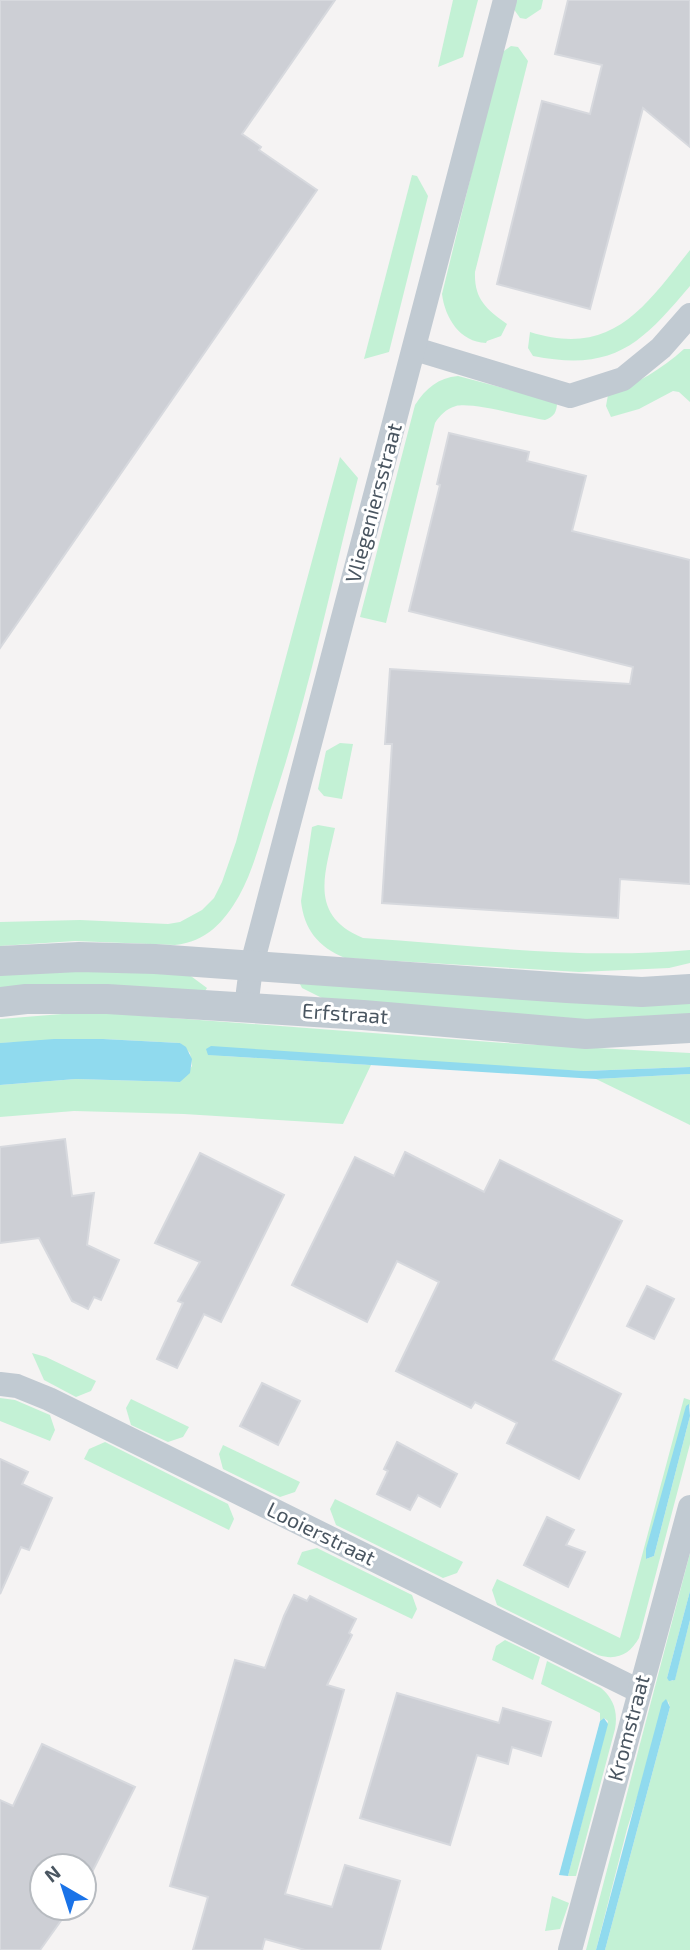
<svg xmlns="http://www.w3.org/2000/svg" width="690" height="1950" font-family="'Exo 2',sans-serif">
<rect width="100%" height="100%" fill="#f5f3f3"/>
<g fill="#c3f1d5">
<path d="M453,0H478L463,57L438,67Z"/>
<path d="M515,0H543L541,9L526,19L520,18L513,8Z"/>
<path d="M511,46L518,47L528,61L475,272C474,299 486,309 507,324L501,336L487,341L486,343C460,342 445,318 442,294L501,53Z"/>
<path d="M412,175L417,176L428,196L389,352L364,359Z"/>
<path d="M690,250V286C641,344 614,372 533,356L528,348L530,332C612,358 645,307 690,250Z"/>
<path d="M684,349H690V402L679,392L673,391L639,409L611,417L606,406L608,395C637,383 661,370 684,349Z"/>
<path d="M458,376L557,402C557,412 554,417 545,420C525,417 473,402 456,406C446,409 440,415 435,423L386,623L360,617L415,405C426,388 438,378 458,376Z"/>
<path d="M340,457L358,478C330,589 307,703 270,811C261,839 253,871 239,896C224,922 206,942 175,945L75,941L0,946V922L80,920L168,924L180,922L202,910L214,898L222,882L236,842Z"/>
<path d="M340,743L353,744L342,799L324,796L318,789L326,751Z"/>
<path d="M318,825L335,828C325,874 308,915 363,938C472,945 582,960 690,950V963L669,968L579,972L345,958C318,947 304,929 301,901L312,827Z"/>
<path d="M68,967L188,974L207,988L205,991L0,994V970Z"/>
<path d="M299,982L690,997V1019L611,1023L324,999L302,988Z"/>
<path d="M62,1014H120L504,1043L690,1053V1067L584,1071L208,1055L371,1065L343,1124L184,1114L74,1111L0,1117V1085L76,1079L180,1082L192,1066L190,1053L180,1043L103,1039L0,1043V1019Z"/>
<path d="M690,1074V1125L596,1079Z"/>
<path d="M32,1353L46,1357L96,1381L91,1391L76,1397L44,1380Z"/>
<path d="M0,1398L15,1400L50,1415L55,1430L50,1441L0,1421Z"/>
<path d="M684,1398L690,1400V1404L646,1559L654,1556L690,1416V1444L639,1638C630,1654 617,1661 598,1655L497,1605L492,1590L497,1579L620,1638Z"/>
<path d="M131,1399L189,1427L183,1437L168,1442L131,1425L126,1408Z"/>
<path d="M105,1442L228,1504L234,1519L229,1530L84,1459L89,1449Z"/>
<path d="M223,1445L300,1482L295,1492L280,1497L223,1469L219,1454Z"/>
<path d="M335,1499L463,1562L457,1573L443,1578L336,1525L330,1509Z"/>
<path d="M317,1548L412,1595L417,1609L412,1619L297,1564L302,1552Z"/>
<path d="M690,1553V1591L667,1678L672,1681L675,1679L690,1620V1950H605L670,1707L668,1701L627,1829L596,1950H586Z"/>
<path d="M505,1640L540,1657L533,1680L492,1660L496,1646Z"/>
<path d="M547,1661L601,1688C614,1699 618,1712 615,1729L576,1876H568L608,1721L604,1718L600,1721V1713L541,1684Z"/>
<path d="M552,1896L569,1903L560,1929L545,1931Z"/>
</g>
<g fill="#90daee">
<path d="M54,1039H103L180,1043L186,1047L192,1059L190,1073L180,1082L76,1079L0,1085V1043Z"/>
<path d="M211,1046L584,1071L690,1067V1074L596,1079L563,1077L208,1055L206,1049Z"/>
<path d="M689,1404L690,1416L654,1556L646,1559V1549L686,1406Z"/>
<path d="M690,1591V1620L675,1680L669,1681L667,1678Z"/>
<path d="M666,1699L670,1707L605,1950H596L662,1703Z"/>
<path d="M604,1718L608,1724L568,1876L559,1875L600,1721Z"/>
</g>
<g fill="#cdcfd5" stroke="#d7d9de" stroke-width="2">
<path d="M0,0H335L242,134L261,147L259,150L317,190L0,648Z"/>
<path d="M568,0H690V147L643,108L590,309L497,284L542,101L590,114L602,65L555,54Z"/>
<path d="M449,433L529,452L527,461L586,476L572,531L690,560V884L620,879L618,918L382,903L392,744H385L390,669L630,684L633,667L409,611L440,485L437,484Z"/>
<path d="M65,1139L72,1196L94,1193L87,1245L119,1260L101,1300L94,1297L88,1309L72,1301L39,1238L0,1243V1147Z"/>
<path d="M405,1152L484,1192L500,1160L622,1221L553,1360L621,1394L579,1479L507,1443L517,1423L475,1402L471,1408L396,1371L439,1282L397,1261L367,1322L292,1285L355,1157L394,1176Z"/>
<path d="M200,1153L284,1195L221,1322L204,1314L177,1368L157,1359L183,1303L178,1301L200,1262L155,1243Z"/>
<path d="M647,1286L674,1299L654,1339L627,1326Z"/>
<path d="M262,1383L300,1401L278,1445L240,1426Z"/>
<path d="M397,1442L457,1474L440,1507L418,1495L410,1510L377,1494L388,1471L384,1469Z"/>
<path d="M0,1459L28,1472L22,1484L52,1498L29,1550L21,1547L0,1594Z"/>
<path d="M547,1517L574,1530L566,1545L585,1552L568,1587L524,1565Z"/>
<path d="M294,1595L307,1601L310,1596L356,1619L349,1633L352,1635L327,1685L344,1690L285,1894L332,1907L345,1865L400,1881L380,1950H305L265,1939L262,1950H193L208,1897L170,1886L235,1660L265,1668L284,1616Z"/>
<path d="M397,1693L499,1723L503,1708L551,1722L541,1756L512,1747L508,1764L477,1755L450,1845L360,1818Z"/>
<path d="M42,1744L135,1787L84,1888V1866H42V1908H70L40,1950H0V1800L13,1806Z"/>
</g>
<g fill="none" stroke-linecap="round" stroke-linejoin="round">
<g stroke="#c1cad2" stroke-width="24">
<path d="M415,349L570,396L623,379L661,348L690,315"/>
<path d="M246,1007L251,968L505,0"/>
<path d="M0,1384L17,1386L49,1399L639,1691"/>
<path d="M570,1950L690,1507"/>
</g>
<g stroke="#c1cad2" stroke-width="30">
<path d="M0,961L79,957L155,959L567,988L642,992L690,989"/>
<path d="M0,1002L26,999H107L363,1015L586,1034L690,1028"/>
</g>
</g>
<g text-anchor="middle" stroke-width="6" stroke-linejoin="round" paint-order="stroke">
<g font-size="21" fill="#4a5661" stroke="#fff">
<text transform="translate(374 503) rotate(-75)" y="7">Vliegeniersstraat</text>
<text transform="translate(345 1014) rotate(4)" y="7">Erfstraat</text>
<text transform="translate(321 1534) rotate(26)" y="7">Looierstraat</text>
<text transform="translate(629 1728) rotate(-75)" y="7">Kromstraat</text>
</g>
</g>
<g transform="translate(63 1887) rotate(321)"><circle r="33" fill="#ffffff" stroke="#b7bbc0" stroke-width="2"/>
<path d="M0-5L12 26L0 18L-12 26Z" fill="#1a73e8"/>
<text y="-10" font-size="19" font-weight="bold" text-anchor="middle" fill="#4a5661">N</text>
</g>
</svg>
